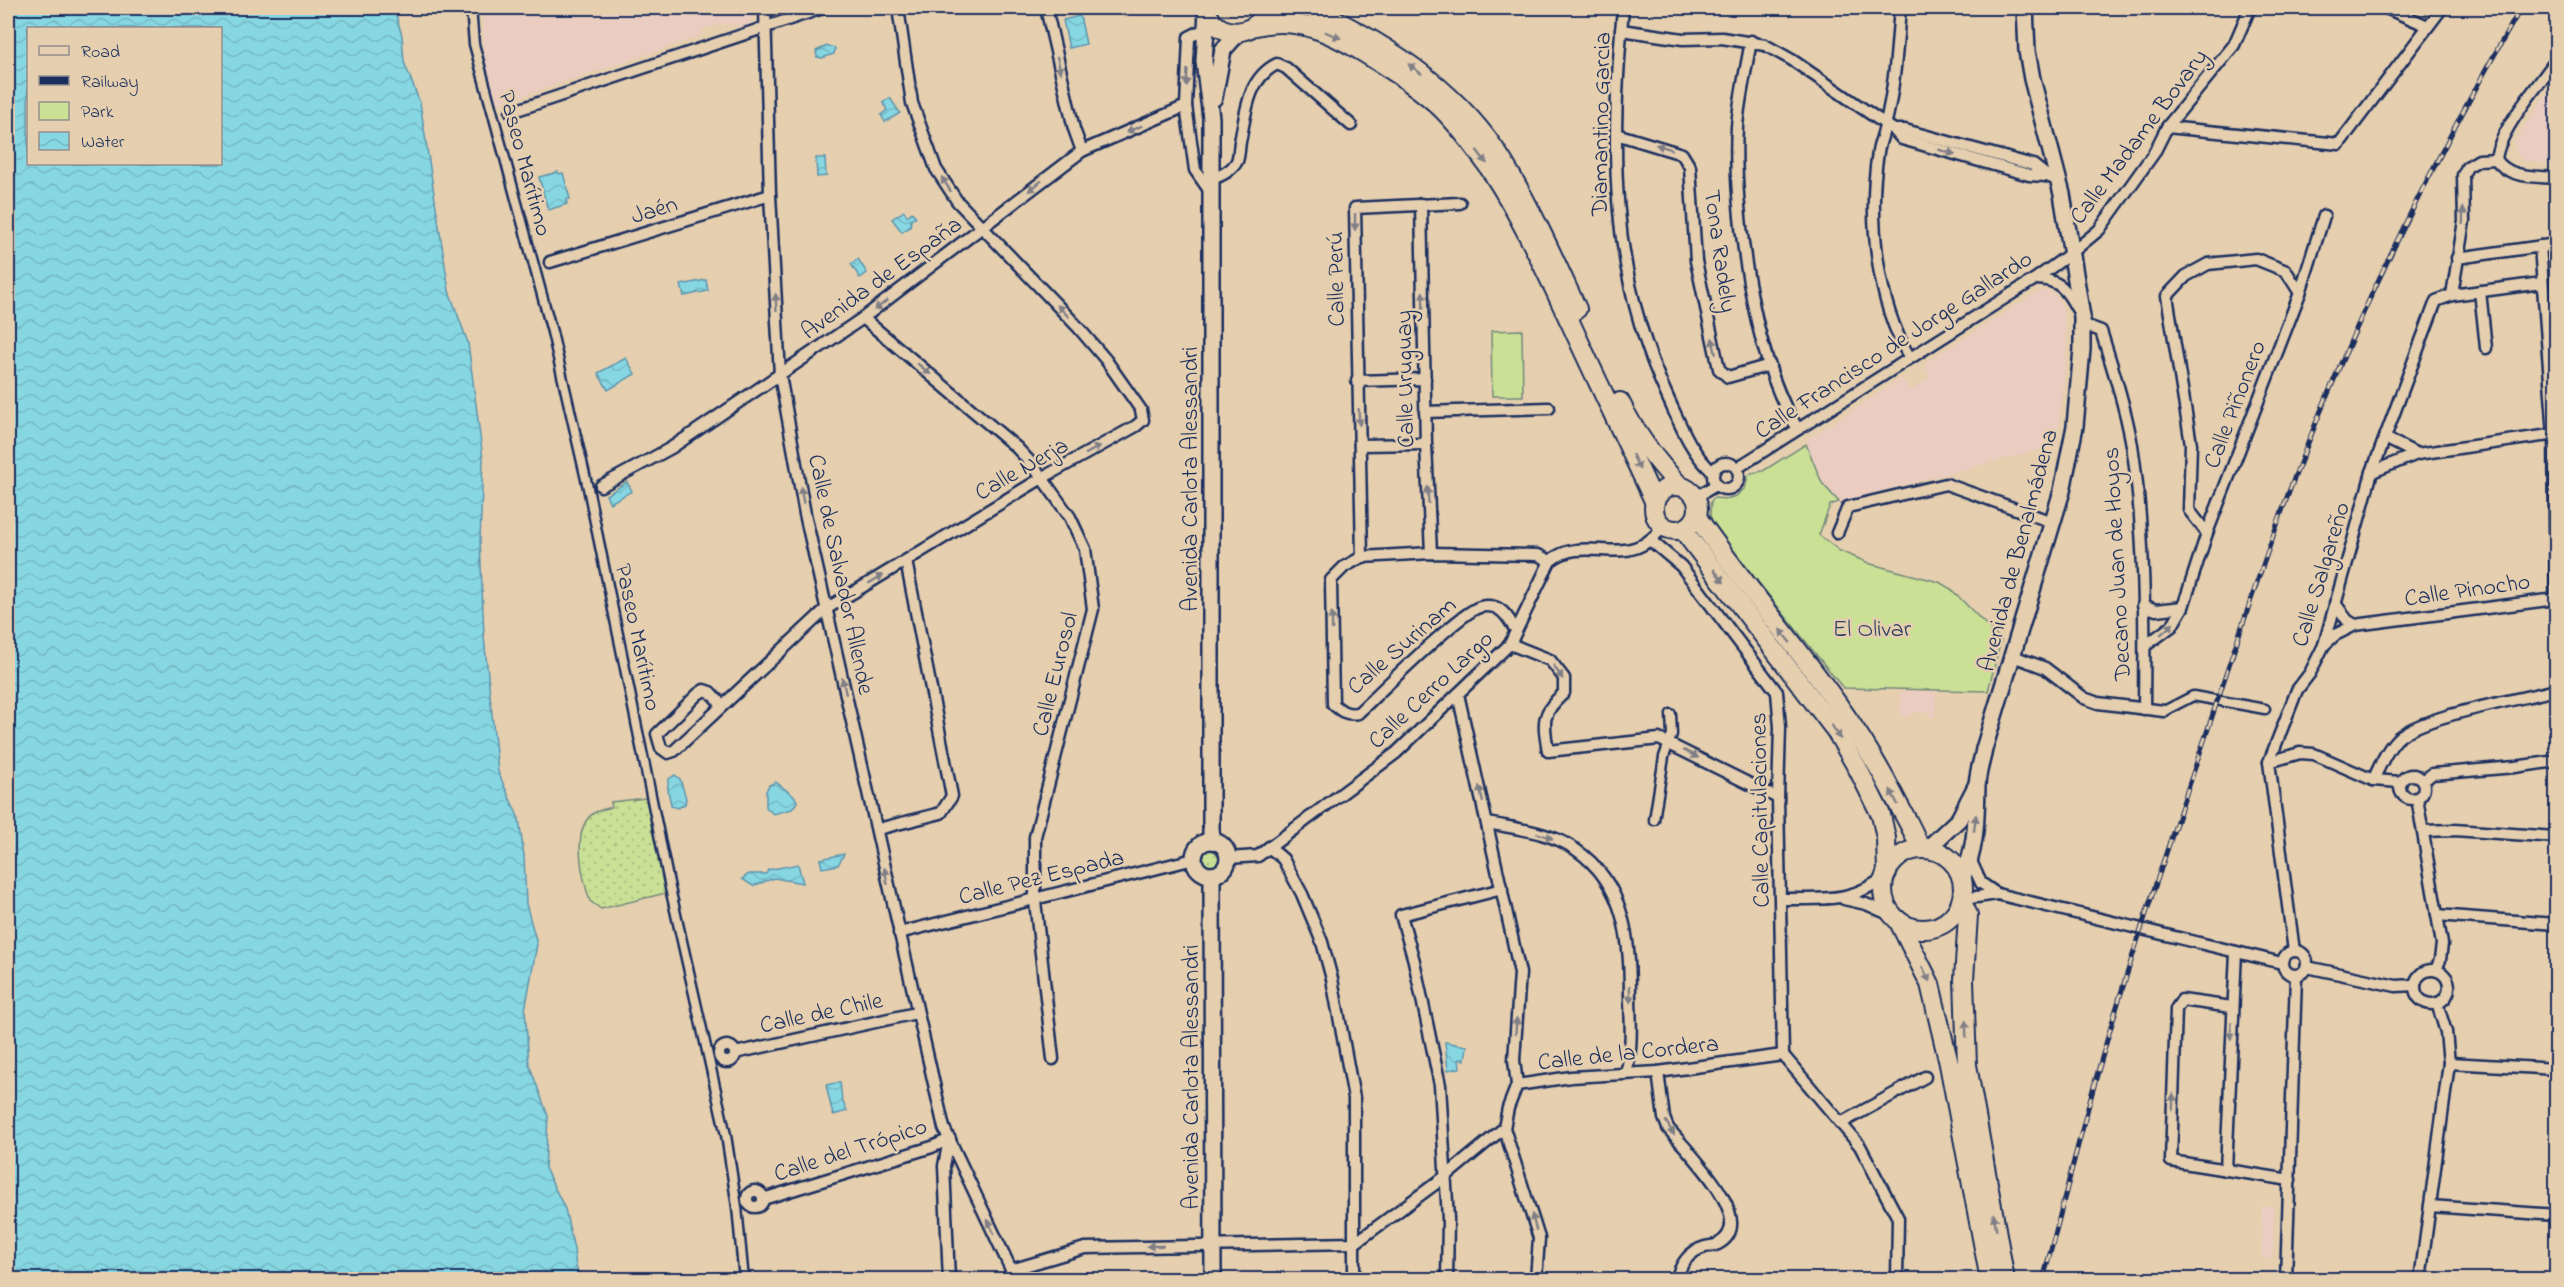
<svg xmlns="http://www.w3.org/2000/svg" width="2564" height="1287" font-family="'Indie Flower',sans-serif">
<defs>
<pattern id="grass-dots" width="8" height="8" patternUnits="userSpaceOnUse" patternTransform="scale(1.5)"><rect width="8" height="8" fill="#cae095"/><path d="M2 2h.1M6 6h.1" fill="none" stroke="#adc083" stroke-width="1.8" stroke-linecap="round"/></pattern>
<pattern id="water-waves" width="16" height="10" patternUnits="userSpaceOnUse" patternTransform="scale(1.5)"><rect width="16" height="10" fill="#87d7e2"/><path d="M0 5q4-4 8 0t8 0" fill="none" stroke="#74b9c4"/></pattern>
</defs>
<rect width="100%" height="100%" fill="#e5cfaf"/>
<filter id="ink" filterUnits="userSpaceOnUse"><feTurbulence type="fractalNoise" baseFrequency=".0167" numOctaves="2"/><feDisplacementMap in="SourceGraphic" scale="12" xChannelSelector="R" yChannelSelector="G"/><feConvolveMatrix kernelMatrix="1 2 1 2 8 2 1 2 1" color-interpolation-filters="sRGB"/></filter>
<g filter="url(#ink)">
<g fill="#eaccc0">
<path d="M483,8H750L751,27L725,24L705,28L698,37L495,105L483,55Z"/>
<path d="M2556,79V165L2523,160L2516,153L2514,142Z"/>
<path d="M2047,290L2056,295L2063,310L2067,349L2057,445L1839,502L1831,495L1815,469L1807,450L1808,439L1902,378L1911,391L1930,378L1925,368L1927,362L2033,295Z"/>
<path d="M1901,691H1936L1935,717H1929V713L1911,712V717H1900Z"/>
<path d="M2262,1206H2274L2272,1259L2261,1258Z"/>
</g>
<g fill="url(#grass-dots)" stroke="#72887a" stroke-width="1.5">
<path d="M646,798L666,893L601,909L590,901C583,880 570,828 594,813C599,810 606,809 612,807L611,802Z"/>
<circle cx="1210" cy="858" r="9"/>
</g>
<g fill="#cae095" stroke="#72887a" stroke-width="1.5">
<path d="M1522,330L1523,396H1492L1491,331Z"/>
<path d="M1806,444L1822,483L1839,502L1830,505L1819,535L1840,551L1871,564L1939,582L1951,589L2001,640L1988,691L1843,688L1714,527L1710,515L1711,501L1714,498L1726,499L1736,496L1745,488L1748,476L1752,473L1763,471Z"/>
</g>
<g fill="url(#water-waves)" stroke="#5c94ad" stroke-width="1.5" fill-rule="evenodd">
<path d="M8,8H394L402,36L404,62L420,103L449,291L468,343L483,459L480,540L484,637L498,772L519,819L524,856L526,904L537,944L525,1010L529,1064L548,1116L545,1168L565,1209L574,1249L576,1267L581,1279H8ZM28,28H220V164H28Z"/>
<path d="M1080,16L1086,44L1069,48L1063,20Z"/>
<path d="M827,46L835,48L834,54L822,58L817,57L816,51Z"/>
<path d="M890,98L900,113L885,122L881,115L887,110L883,102Z"/>
<path d="M816,158H825L826,176L817,177Z"/>
<path d="M558,172L559,174L563,173L570,199L566,200L567,204L548,210L539,177Z"/>
<path d="M904,211L907,216L912,212L916,217L911,220L910,227L902,232L892,219Z"/>
<path d="M858,259L867,273L860,278L851,264Z"/>
<path d="M706,280L708,291L684,296L681,285Z"/>
<path d="M626,358L635,374L608,390L598,373Z"/>
<path d="M627,482L632,491L610,503L606,495Z"/>
<path d="M675,775L680,779L686,798L685,804L678,808L671,806C671,798 665,789 669,779Z"/>
<path d="M776,782L795,797L797,802L792,809L773,814L766,807V791L769,785Z"/>
<path d="M844,854L838,865L822,868L820,859Z"/>
<path d="M798,864L803,883L774,878L753,886L742,879L749,874H766L768,870Z"/>
<path d="M1445,1042L1467,1046L1465,1060L1459,1059L1460,1068L1448,1070Z"/>
<path d="M840,1082L842,1100L847,1111L833,1115L826,1085Z"/>
</g>
<g fill="none" stroke-linecap="round" stroke-linejoin="round">
<defs>
<g id="pedestrian">
<path d="M471,8L474,44L552,332L588,488L670,888L726,1135L737,1207L744,1280"/>
<path d="M2164,711L2193,696L2265,709"/>
<path d="M1654,820L1664,757L1672,734L1671,714"/>
</g>
<g id="minor">
<path d="M765,8L770,195L780,375L805,514L944,1128L1016,1280"/>
<path d="M1046,8L1074,129L1082,151"/>
<path d="M1623,8C1611,146 1608,269 1668,398C1680,424 1691,453 1713,472"/>
<path d="M1900,8C1898,30 1897,53 1894,76C1892,93 1889,110 1885,126C1883,135 1879,144 1878,152C1868,216 1876,302 1910,358"/>
<path d="M2386,8L2428,26"/>
<path d="M1205,29L1189,37L1186,106L1195,170L1211,193"/>
<path d="M1621,30L1683,39L1722,38L1765,45L1792,60L1894,130H1905L2033,165L2047,176L2060,181"/>
<path d="M1751,41C1746,70 1739,99 1737,127C1732,205 1754,364 1798,429"/>
<path d="M511,112L823,8"/>
<path d="M2167,127L2339,144L2442,8"/>
<path d="M1894,130L1902,139L2029,175L2046,176"/>
<path d="M1616,134L1682,154L1690,167L1696,261L1719,369L1728,377L1770,365"/>
<path d="M2496,159C2499,130 2539,85 2556,60"/>
<path d="M2496,159C2508,179 2536,176 2556,178"/>
<path d="M1210,180C1220,176 1232,171 1237,161C1239,156 1239,148 1240,142C1246,113 1247,79 1277,64L1286,68L1351,125"/>
<path d="M1421,204L1426,444L1431,553"/>
<path d="M2540,246L2554,435L2556,604"/>
<path d="M2457,258L2556,244"/>
<path d="M550,262L770,195"/>
<path d="M2036,279C2059,279 2067,290 2077,309"/>
<path d="M2480,291L2486,348"/>
<path d="M2452,295L2464,221L2463,175L2467,167L2479,160L2496,159"/>
<path d="M863,318L1016,447L1032,464L1070,517L1085,549L1093,609L1035,837V901L1053,1059"/>
<path d="M2082,324L2101,331C2113,369 2125,406 2132,445C2145,530 2145,624 2144,709"/>
<path d="M1357,381L1425,379"/>
<path d="M1425,412L1549,408"/>
<path d="M2385,438L2417,454"/>
<path d="M1360,445L1426,444"/>
<circle cx="1726" cy="476" r="13"/>
<path d="M1737,468L2035,279L2070,254L2099,230L2154,153L2167,127L2234,45L2250,8"/>
<path d="M2372,472L2417,454L2556,434"/>
<path d="M601,486L671,448L863,318L1082,151L1186,106"/>
<path d="M1696,497L1716,485"/>
<path d="M1837,533L1848,507L1946,484L2052,522"/>
<path d="M2207,533L2189,510L2191,444L2167,296L2186,276L2208,264L2256,259L2286,271L2300,293"/>
<path d="M1650,540L1681,566L1777,692L1780,727L1778,798L1783,1055"/>
<path d="M1362,557L1355,208L1460,203"/>
<path d="M2335,603L2347,620L2355,625"/>
<path d="M2143,605L2156,610L2183,607"/>
<path d="M1518,626H1513C1505,612 1497,603 1480,607C1460,612 1378,694 1358,713C1346,715 1341,711 1333,704L1331,580L1344,567L1362,557L1431,553L1538,555L1550,561"/>
<path d="M1510,644L1550,660L1564,678V693C1541,713 1543,722 1548,751L1659,739L1778,798"/>
<path d="M2324,645L2335,635L2355,625L2556,599"/>
<path d="M2145,646L2172,626L2183,607L2207,533L2300,293L2324,216"/>
<path d="M2013,656L2045,668L2084,698L2098,703L2164,711"/>
<path d="M1458,694L1520,973L1514,1060L1517,1085"/>
<path d="M722,705L710,692L704,690L698,694L657,734L661,748L668,753L674,751L826,609L1042,478L1136,426L1143,420L1141,410L1106,360L1077,326L957,201L936,169L912,103L898,8"/>
<path d="M2269,762L2300,753L2314,754L2373,780L2400,782"/>
<circle cx="2412" cy="787" r="12"/>
<path d="M2373,780C2380,766 2386,750 2397,739C2419,716 2521,699 2556,690"/>
<path d="M2423,781L2432,774L2515,767L2556,761"/>
<path d="M2417,798L2442,944L2440,960L2436,970"/>
<path d="M1488,823C1517,829 1551,832 1575,849C1628,885 1630,945 1630,1001C1631,1026 1632,1050 1626,1074"/>
<path d="M878,829L941,813L952,796L906,561"/>
<path d="M2424,831L2454,830L2556,837"/>
<path d="M1269,847L1283,859L1302,894L1322,942L1332,979L1354,1098V1280"/>
<path d="M1228,858L1258,856L1396,753L1510,644L1550,561C1580,537 1613,560 1642,545C1651,541 1657,533 1664,527"/>
<path d="M1971,861L1981,883L1997,894L2282,963"/>
<path d="M1781,899C1825,898 1849,904 1886,876"/>
<path d="M1844,899L1866,904L1893,916"/>
<path d="M1963,899L1997,894"/>
<path d="M2437,915L2556,924"/>
<path d="M899,933L1194,859"/>
<circle cx="2295" cy="963" r="12"/>
<path d="M2294,951L2269,762L2297,690L2310,673L2324,645L2372,472L2436,301L2452,295L2542,283"/>
<path d="M2307,967L2396,986L2415,985"/>
<circle cx="2432" cy="987" r="17"/>
<path d="M2232,1007L2182,1000L2176,1009L2171,1161L2290,1180"/>
<circle cx="727" cy="1054" r="8"/>
<path d="M735,1053L916,1013"/>
<path d="M1783,1055L1860,1146L1898,1218L1897,1280"/>
<path d="M2449,1063L2556,1069"/>
<path d="M1658,1072L1664,1118L1668,1128C1686,1150 1761,1221 1718,1244C1714,1246 1709,1246 1705,1247C1688,1252 1681,1264 1676,1280"/>
<path d="M1841,1123L1925,1077"/>
<path d="M1504,1128L1539,1238L1536,1280"/>
<path d="M2226,1170L2236,952"/>
<circle cx="755" cy="1199" r="8"/>
<path d="M763,1199L932,1147L950,1139"/>
<path d="M2430,1206L2556,1215"/>
<path d="M1011,1270L1085,1248L1355,1243L1446,1176L1504,1128L1508,1108L1517,1085L1571,1077L1658,1072L1783,1055"/>
<path d="M949,1280L944,1166L949,1140"/>
<path d="M1447,1280L1448,1219L1440,1085L1414,961L1401,915L1502,889"/>
<path d="M2286,1280L2296,976"/>
<path d="M2420,1280L2449,1063L2446,1032L2437,1003"/>
</g>
<g id="secondary">
<path d="M1207,12L1204,61L1211,118V840"/>
<path d="M1214,98L1223,50L1239,32"/>
<circle cx="1211" cy="858" r="17"/>
<path d="M1927,849L1959,819L1977,784"/>
<path d="M1212,875L1213,1280"/>
<path d="M1962,878C1977,850 1976,817 1977,786C1977,774 1982,761 1984,749L2062,491L2075,426L2082,349V317L2062,194L2032,79L2027,51L2025,8"/>
</g>
<g id="primary">
<path d="M1206,8C1214,41 1258,38 1267,8"/>
<path d="M1310,8C1385,42 1459,90 1503,162C1532,209 1554,259 1577,309"/>
<path d="M1256,26C1297,16 1332,33 1366,54C1393,71 1421,88 1443,110C1502,171 1535,249 1571,324C1598,383 1627,442 1654,501"/>
<path d="M1620,402C1635,433 1656,461 1680,486"/>
<circle cx="1676" cy="508" r="22"/>
<path d="M1697,517C1761,610 1842,694 1894,796C1903,814 1914,830 1920,849"/>
<path d="M1683,530L1836,731L1858,769L1881,815L1886,838L1887,873"/>
<circle cx="1923" cy="889" r="40"/>
<path d="M1962,902L1968,915L1964,980L1967,1065L2005,1280"/>
<path d="M1899,922L1930,984L1949,1064L1990,1280"/>
</g>
</defs>
<use href="#pedestrian" stroke="#1b2f5e" stroke-width="13"/>
<use href="#minor" stroke="#1b2f5e" stroke-width="15"/>
<use href="#secondary" stroke="#1b2f5e" stroke-width="20"/>
<use href="#primary" stroke="#1b2f5e" stroke-width="22"/>
<use href="#pedestrian" stroke="#e5cfaf" stroke-width="8"/>
<use href="#minor" stroke="#e5cfaf" stroke-width="10"/>
<use href="#secondary" stroke="#e5cfaf" stroke-width="15"/>
<use href="#primary" stroke="#e5cfaf" stroke-width="18"/>
<defs>
<path id="rail" d="M2043,1280C2062,1209 2079,1138 2099,1068C2130,958 2167,850 2204,741C2233,653 2262,563 2295,476C2357,314 2434,158 2521,8"/>
</defs>
<use href="#rail" stroke="#1b2f5e" stroke-width="5"/>
<use href="#rail" stroke="#e5cfaf" stroke-width="3" stroke-dasharray="9" stroke-linecap="butt"/>
</g>
<defs><path id="oneway-solid" d="M-6-.8H1V-3.2L6.5 0L1 3.2V.8H-6Z" transform="scale(1.5)"/></defs>
<g fill="#807f86">
<use href="#oneway-solid" transform="translate(1333 35) rotate(23)"/>
<use href="#oneway-solid" transform="translate(1059 65) rotate(77)"/>
<use href="#oneway-solid" transform="translate(1415 69) rotate(-143)"/>
<use href="#oneway-solid" transform="translate(1187 78) rotate(93)"/>
<use href="#oneway-solid" transform="translate(1134 129) rotate(158)"/>
<use href="#oneway-solid" transform="translate(1664 147) rotate(-163)"/>
<use href="#oneway-solid" transform="translate(1947 152) rotate(16)"/>
<use href="#oneway-solid" transform="translate(1482 157) rotate(53)"/>
<use href="#oneway-solid" transform="translate(946 184) rotate(-123)"/>
<use href="#oneway-solid" transform="translate(1035 186) rotate(141)"/>
<use href="#oneway-solid" transform="translate(2463 216) rotate(-88)"/>
<use href="#oneway-solid" transform="translate(1355 222) rotate(90)"/>
<use href="#oneway-solid" transform="translate(1423 300) rotate(-91)"/>
<use href="#oneway-solid" transform="translate(776 302) rotate(-93)"/>
<use href="#oneway-solid" transform="translate(881 305) rotate(143)"/>
<use href="#oneway-solid" transform="translate(1063 311) rotate(-134)"/>
<use href="#oneway-solid" transform="translate(1714 346) rotate(-102)"/>
<use href="#oneway-solid" transform="translate(924 369) rotate(40)"/>
<use href="#oneway-solid" transform="translate(1359 417) rotate(87)"/>
<use href="#oneway-solid" transform="translate(1093 450) rotate(-29)"/>
<use href="#oneway-solid" transform="translate(1636 462) rotate(64)"/>
<use href="#oneway-solid" transform="translate(802 495) rotate(-100)"/>
<use href="#oneway-solid" transform="translate(1428 495) rotate(-93)"/>
<use href="#oneway-solid" transform="translate(1719 576) rotate(52)"/>
<use href="#oneway-solid" transform="translate(876 579) rotate(-31)"/>
<use href="#oneway-solid" transform="translate(1332 621) rotate(-91)"/>
<use href="#oneway-solid" transform="translate(2167 629) rotate(-41)"/>
<use href="#oneway-solid" transform="translate(1785 636) rotate(-128)"/>
<use href="#oneway-solid" transform="translate(1558 672) rotate(56)"/>
<use href="#oneway-solid" transform="translate(844 686) rotate(-103)"/>
<use href="#oneway-solid" transform="translate(1836 732) rotate(57)"/>
<use href="#oneway-solid" transform="translate(1691 754) rotate(27)"/>
<use href="#oneway-solid" transform="translate(1481 794) rotate(-103)"/>
<use href="#oneway-solid" transform="translate(1894 797) rotate(-117)"/>
<use href="#oneway-solid" transform="translate(1975 823) rotate(-83)"/>
<use href="#oneway-solid" transform="translate(1545 836) rotate(19)"/>
<use href="#oneway-solid" transform="translate(886 876) rotate(-100)"/>
<use href="#oneway-solid" transform="translate(1926 974) rotate(64)"/>
<use href="#oneway-solid" transform="translate(1630 994) rotate(89)"/>
<use href="#oneway-solid" transform="translate(1516 1026) rotate(-86)"/>
<use href="#oneway-solid" transform="translate(1966 1029) rotate(-92)"/>
<use href="#oneway-solid" transform="translate(2231 1031) rotate(92)"/>
<use href="#oneway-solid" transform="translate(2173 1102) rotate(-88)"/>
<use href="#oneway-solid" transform="translate(1670 1128) rotate(59)"/>
<use href="#oneway-solid" transform="translate(1534 1222) rotate(-105)"/>
<use href="#oneway-solid" transform="translate(1995 1222) rotate(-100)"/>
<use href="#oneway-solid" transform="translate(991 1227) rotate(-115)"/>
<use href="#oneway-solid" transform="translate(1155 1246) rotate(179)"/>
</g>
</g>
<g text-anchor="middle" stroke-width="5" stroke-linejoin="round" paint-order="stroke">
<g font-size="24" fill="#1b2f5e" stroke="#e5cfaf">
<text transform="translate(1600 124) rotate(-89)" y="8">Diamantino Garcia</text>
<text transform="translate(2138 136) rotate(-53)" y="8">Calle Madame Bovary</text>
<text transform="translate(526 163) rotate(75)" y="8">Paseo Marítimo</text>
<text transform="translate(654 209) rotate(-17)" y="8">Jaén</text>
<text transform="translate(1721 251) rotate(82)" y="8">Tona Radely</text>
<text transform="translate(881 277) rotate(-36)" y="8">Avenida de España</text>
<text transform="translate(1335 279) rotate(-91)" y="8">Calle Perú</text>
<text transform="translate(1893 344) rotate(-33)" y="8">Calle Francisco de Jorge Gallardo</text>
<text transform="translate(1404 379) rotate(-91)" y="8">Calle Uruguay</text>
<text transform="translate(2234 404) rotate(-69)" y="8">Calle Piñonero</text>
<text transform="translate(1021 468) rotate(-30)" y="8">Calle Nerja</text>
<text transform="translate(1189 479) rotate(-90)" y="8">Avenida Carlota Alessandri</text>
<text transform="translate(2017 550) rotate(-75)" y="8">Avenida de Benalmádena</text>
<text transform="translate(2116 564) rotate(-93)" y="8">Decano Juan de Hoyos</text>
<text transform="translate(842 574) rotate(78)" y="8">Calle de Salvador Allende</text>
<text transform="translate(2320 574) rotate(-73)" y="8">Calle Salgareño</text>
<text transform="translate(2467 589) rotate(-8)" y="8">Calle Pinocho</text>
<text transform="translate(639 637) rotate(78)" y="8">Paseo Marítimo</text>
<text transform="translate(1401 645) rotate(-41)" y="8">Calle Surinam</text>
<text transform="translate(1054 674) rotate(-76)" y="8">Calle Eurosol</text>
<text transform="translate(1430 689) rotate(-43)" y="8">Calle Cerro Largo</text>
<text transform="translate(1759 810) rotate(-91)" y="8">Calle Capitulaciones</text>
<text transform="translate(1041 876) rotate(-14)" y="8">Calle Pez Espada</text>
<text transform="translate(821 1012) rotate(-12)" y="8">Calle de Chile</text>
<text transform="translate(1628 1052) rotate(-6)" y="8">Calle de la Cordera</text>
<text transform="translate(1190 1077) rotate(-90)" y="8">Avenida Carlota Alessandri</text>
<text transform="translate(850 1149) rotate(-18)" y="8">Calle del Trópico</text>
</g>
<g font-size="24" fill="#2c4164" stroke="#e5cfaf">
<text x="1872" y="636">El Olivar</text>
</g>
</g>
<rect width="2564" height="1287" fill="none" stroke="#e5cfaf" stroke-width="30"/>
<rect x="15" y="15" width="2534" height="1257" fill="none" stroke="#1b2f5e" stroke-width="2" filter="url(#ink)"/>
<rect x="27" y="27" width="195" height="138" fill="#e5cfaf" stroke="#948f8f" stroke-width="1.5"/>
<rect x="39" y="46" width="30" height="9" fill="#e5cfaf" stroke="#948f8f" stroke-width="1.5"/>
<text x="81" y="57" font-size="18" fill="#1b2f5e">Road</text>
<rect x="39" y="76" width="30" height="9" fill="#1b2f5e" stroke="#948f8f" stroke-width="1.5"/>
<text x="81" y="87" font-size="18" fill="#1b2f5e">Railway</text>
<rect x="39" y="102" width="30" height="18" fill="#cae095" stroke="#948f8f" stroke-width="1.5"/>
<text x="81" y="117" font-size="18" fill="#1b2f5e">Park</text>
<rect x="39" y="132" width="30" height="18" fill="url(#water-waves)" stroke="#948f8f" stroke-width="1.5"/>
<text x="81" y="147" font-size="18" fill="#1b2f5e">Water</text>
</svg>
